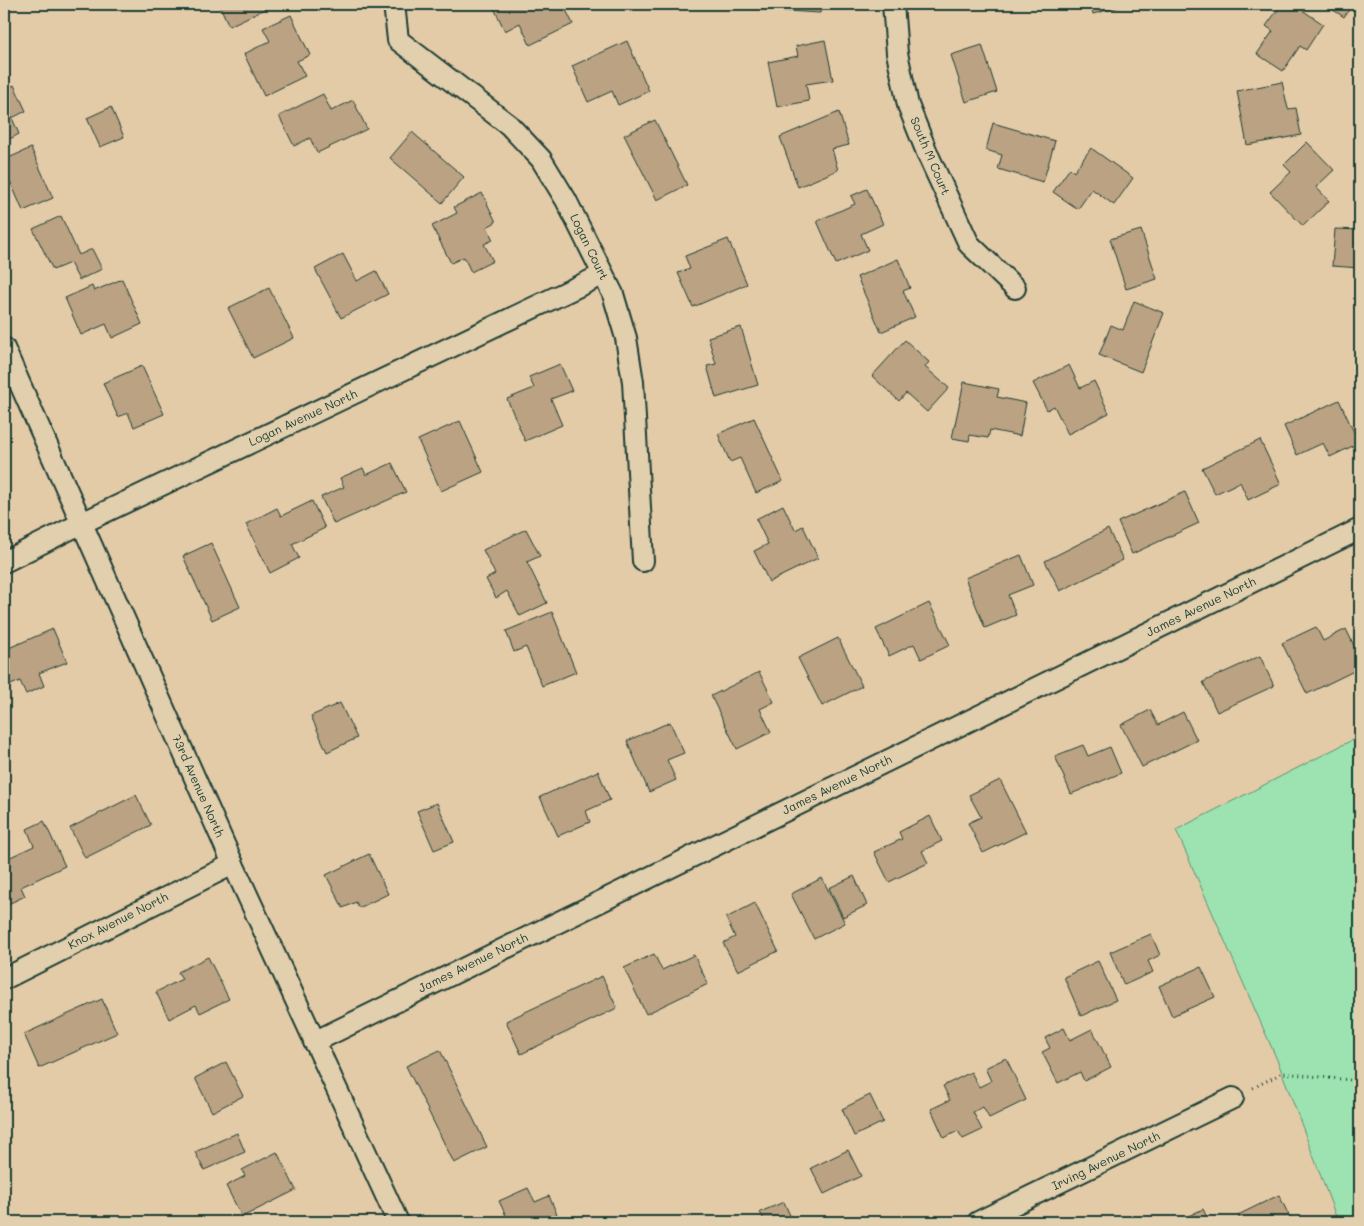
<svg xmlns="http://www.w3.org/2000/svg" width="1364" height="1226" font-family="Mali,sans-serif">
<rect width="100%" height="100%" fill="#e4cba8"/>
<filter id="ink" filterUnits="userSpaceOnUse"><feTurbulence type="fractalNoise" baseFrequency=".02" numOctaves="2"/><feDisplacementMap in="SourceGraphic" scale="10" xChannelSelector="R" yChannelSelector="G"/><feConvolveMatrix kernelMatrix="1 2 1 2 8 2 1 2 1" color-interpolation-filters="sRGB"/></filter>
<g filter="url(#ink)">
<path fill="#9ce3b1" stroke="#5e9072" d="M1360,736V1222H1338L1278,1062L1176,830Z"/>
<g fill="#baa282" stroke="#1f3d34">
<path d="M219,4H276L229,26Z"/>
<path d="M492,4H529L531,8L539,4H563L573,24L530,45L520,23L505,31Z"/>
<path d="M751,4H821L820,13L751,9Z"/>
<path d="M1090,4H1129L1093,14Z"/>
<path d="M1282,4H1293L1323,24L1306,50L1300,46L1283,71L1257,54L1273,31L1266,26Z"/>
<path d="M1324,4H1353L1344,17Z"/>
<path d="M291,15L310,55L297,61L305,76L264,96L244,54L270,41L263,28Z"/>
<path d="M825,40L833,80L806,84L809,101L777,107L768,62L798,56L796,46Z"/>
<path d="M627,41L649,91L618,105L612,91L588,102L572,66Z"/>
<path d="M982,45L997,92L966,102L951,55Z"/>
<path d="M1282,82L1288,109L1296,108L1301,135L1247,145L1237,91Z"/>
<path d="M4,83L6,89L14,85L26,111L12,118L19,134L4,142Z"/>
<path d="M323,94L331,111L353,100L367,129L317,153L310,138L294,146L279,116Z"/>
<path d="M111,107L124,137L100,147L87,118Z"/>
<path d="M839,112L849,145L832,149L838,170L798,187L780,137Z"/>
<path d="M655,120L687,185L657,200L624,135Z"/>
<path d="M993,123L1055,141L1043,182L998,169L1002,155L986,150Z"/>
<path d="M412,132L464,177L442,203L390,158Z"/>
<path d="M1307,142L1334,170L1316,187L1329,201L1303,226L1270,192L1291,172L1284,165Z"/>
<path d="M31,148L53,198L23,211L4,167V160Z"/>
<path d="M1091,148L1133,178L1114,205L1092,189L1078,209L1053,192L1070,168L1074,172Z"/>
<path d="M867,189L883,224L861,234L868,250L836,264L817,221L855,204L851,196Z"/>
<path d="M482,193L496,222L487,227L493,240L484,244L493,261L471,272L464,257L451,263L432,226L457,213L454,207Z"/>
<path d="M61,216L79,255L92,249L102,269L79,280L70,263L53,270L33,229Z"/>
<path d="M1335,229L1360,230V268L1332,266Z"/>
<path d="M1141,230L1157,279L1126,289L1110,239Z"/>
<path d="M728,239L747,284L693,307L678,273L690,269L685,256Z"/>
<path d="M343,254L357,281L376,271L388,294L341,318L315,269Z"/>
<path d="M898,259L910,288L903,291L915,317L881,332L857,277Z"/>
<path d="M122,279L142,324L112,338L106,324L81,335L65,298L92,286L94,291Z"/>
<path d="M269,288L294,338L253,358L228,308Z"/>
<path d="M1134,301L1164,313L1141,372L1099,355L1111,325L1123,330Z"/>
<path d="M741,327L758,385L716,398L707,366L716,364L708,337Z"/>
<path d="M905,340L929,362L925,367L949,388L927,412L906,393L899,401L872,376Z"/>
<path d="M560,364L572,391L551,399L562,425L525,441L507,399L534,388L529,377Z"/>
<path d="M1069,365L1080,388L1094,381L1109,413L1068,434L1054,406L1047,410L1033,383Z"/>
<path d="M142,366L164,414L134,427L128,413L118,417L103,383Z"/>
<path d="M964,382L999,389L997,397L1026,403L1020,436L990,430L988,438L970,435L969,441L952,438Z"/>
<path d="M1339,400L1359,443L1330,457L1323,443L1297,455L1284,426Z"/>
<path d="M754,418L783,481L756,493L740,458L730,462L718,434Z"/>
<path d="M460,421L483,472L441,491L418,440Z"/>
<path d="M1260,440L1281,484L1248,500L1240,482L1215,494L1202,468Z"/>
<path d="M392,463L406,492L334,524L321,497L344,487L340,478L363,468L366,475Z"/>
<path d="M1185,492L1199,523L1132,554L1118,522Z"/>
<path d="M312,501L325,528L292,544L299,558L270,573L246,524L277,508L281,516Z"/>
<path d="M783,505L795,530L803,526L818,558L769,582L754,551L768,544L756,519Z"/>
<path d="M526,529L540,556L527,562L547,603L520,616L507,591L496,598L486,579L495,574L483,550Z"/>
<path d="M1108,529L1123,560L1060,591L1045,561Z"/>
<path d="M211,543L240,607L212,620L183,556Z"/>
<path d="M1021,555L1033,585L1008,595L1016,615L985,628L965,578Z"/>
<path d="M929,603L950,645L921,659L914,644L889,656L876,629Z"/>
<path d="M552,612L576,672L542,686L526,647L514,652L506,631Z"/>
<path d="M1316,627L1323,641L1346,629L1360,658V668L1307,694L1282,643Z"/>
<path d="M53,629L67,662L39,673L44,686L26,694L20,681L4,688V650Z"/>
<path d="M838,638L862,686L822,706L798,658Z"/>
<path d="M1260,656L1274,686L1217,712L1203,682Z"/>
<path d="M759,672L774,702L760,709L771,732L737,749L711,696Z"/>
<path d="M340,703L357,738L327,752L311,716Z"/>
<path d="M1150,710L1158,725L1183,712L1197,740L1142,767L1121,725Z"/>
<path d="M670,722L684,753L667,760L676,780L649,792L627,741Z"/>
<path d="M1083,745L1088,756L1110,747L1121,773L1071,794L1055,756Z"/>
<path d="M598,771L610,800L586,811L590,822L558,836L540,797Z"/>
<path d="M1000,780L1026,832L983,853L968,823L981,817L969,795Z"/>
<path d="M136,795L151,825L85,858L70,828Z"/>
<path d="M437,803L454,842L434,850L417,811Z"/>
<path d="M930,816L942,841L922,851L928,863L889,882L874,852L902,839L899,832Z"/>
<path d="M44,821L65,866L21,887L25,896L4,906V860L34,846L27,829Z"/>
<path d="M369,854L388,894L359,908L356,902L343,908L326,875Z"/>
<path d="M854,876L867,905L843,917L829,888Z"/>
<path d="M822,878L845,923L814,939L791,894Z"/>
<path d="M755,903L778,951L738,971L723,943L735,937L726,918Z"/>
<path d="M1151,934L1160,955L1148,961L1153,972L1124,985L1110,952Z"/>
<path d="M654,954L662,970L694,955L708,984L646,1014L624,968Z"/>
<path d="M208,957L229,999L200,1013L196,1005L169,1019L156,992L182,979L178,972Z"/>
<path d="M1098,961L1116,1000L1081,1016L1064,977Z"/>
<path d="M1201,967L1215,997L1172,1016L1159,986Z"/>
<path d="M602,976L617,1008L521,1054L506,1021Z"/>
<path d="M102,999L117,1033L39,1068L24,1034Z"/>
<path d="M1064,1028L1070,1040L1092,1029L1111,1067L1084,1081L1080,1072L1058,1083L1042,1052L1050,1048L1045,1038Z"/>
<path d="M440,1050L487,1147L454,1163L406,1066Z"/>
<path d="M1006,1058L1026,1100L989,1118L983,1107L973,1112L982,1130L963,1139L958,1131L944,1138L931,1109L950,1100L943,1086L971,1072L979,1087L991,1081L985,1068Z"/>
<path d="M226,1062L243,1096L212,1112L195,1078Z"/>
<path d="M870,1095L883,1122L854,1136L842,1109Z"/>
<path d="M237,1133L245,1152L204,1170L195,1152Z"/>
<path d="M848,1150L861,1176L824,1194L811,1168Z"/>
<path d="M277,1152L296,1190L242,1217L226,1186L245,1176L242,1170Z"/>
<path d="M528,1188L535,1202L549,1196L559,1219L552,1222H509L499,1201Z"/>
<path d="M1279,1195L1292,1222H1241L1238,1215Z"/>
<path d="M784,1202L793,1222H765L760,1212Z"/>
<path d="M1203,1209L1209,1222H1176Z"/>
</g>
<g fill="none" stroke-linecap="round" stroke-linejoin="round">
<defs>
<g id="minor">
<path d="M394,4L398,40L509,125L541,159L566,200L613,294L626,338L633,382L643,561"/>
<path d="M893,4L897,53L908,105L928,155L969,244L1015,288"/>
<path d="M4,348L233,864L398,1222"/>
<path d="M4,562L82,523L602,275"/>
<path d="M4,979L233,864"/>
<path d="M314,1042L1360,529"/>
<path d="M978,1222L1233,1098"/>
</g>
</defs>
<use href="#minor" stroke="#1f3d34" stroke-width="24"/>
<path stroke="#1f3d34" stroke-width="3" stroke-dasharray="1 4" stroke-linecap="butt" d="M1253,1088L1282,1073L1360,1081"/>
<use href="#minor" stroke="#e1cfad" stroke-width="20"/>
</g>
</g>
<g text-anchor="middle" stroke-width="4.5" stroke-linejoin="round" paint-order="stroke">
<g font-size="12" fill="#1f3d34" stroke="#e1cfad">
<text transform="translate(930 156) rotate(67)" y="4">South M Court</text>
<text transform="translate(589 247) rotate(64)" y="4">Logan Court</text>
<text transform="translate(303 418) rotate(-25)" y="4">Logan Avenue North</text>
<text transform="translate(1201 607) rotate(-26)" y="4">James Avenue North</text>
<text transform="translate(837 785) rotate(-26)" y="4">James Avenue North</text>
<text transform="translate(198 786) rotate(66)" y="4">73rd Avenue North</text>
<text transform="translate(118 921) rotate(-27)" y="4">Knox Avenue North</text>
<text transform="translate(473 963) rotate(-26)" y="4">James Avenue North</text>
<text transform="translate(1106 1161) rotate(-26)" y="4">Irving Avenue North</text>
</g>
</g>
<rect width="1364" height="1226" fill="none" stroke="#e1cfad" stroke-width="20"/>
<rect x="10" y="10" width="1344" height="1206" fill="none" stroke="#1f3d34" stroke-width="2" filter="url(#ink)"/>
</svg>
